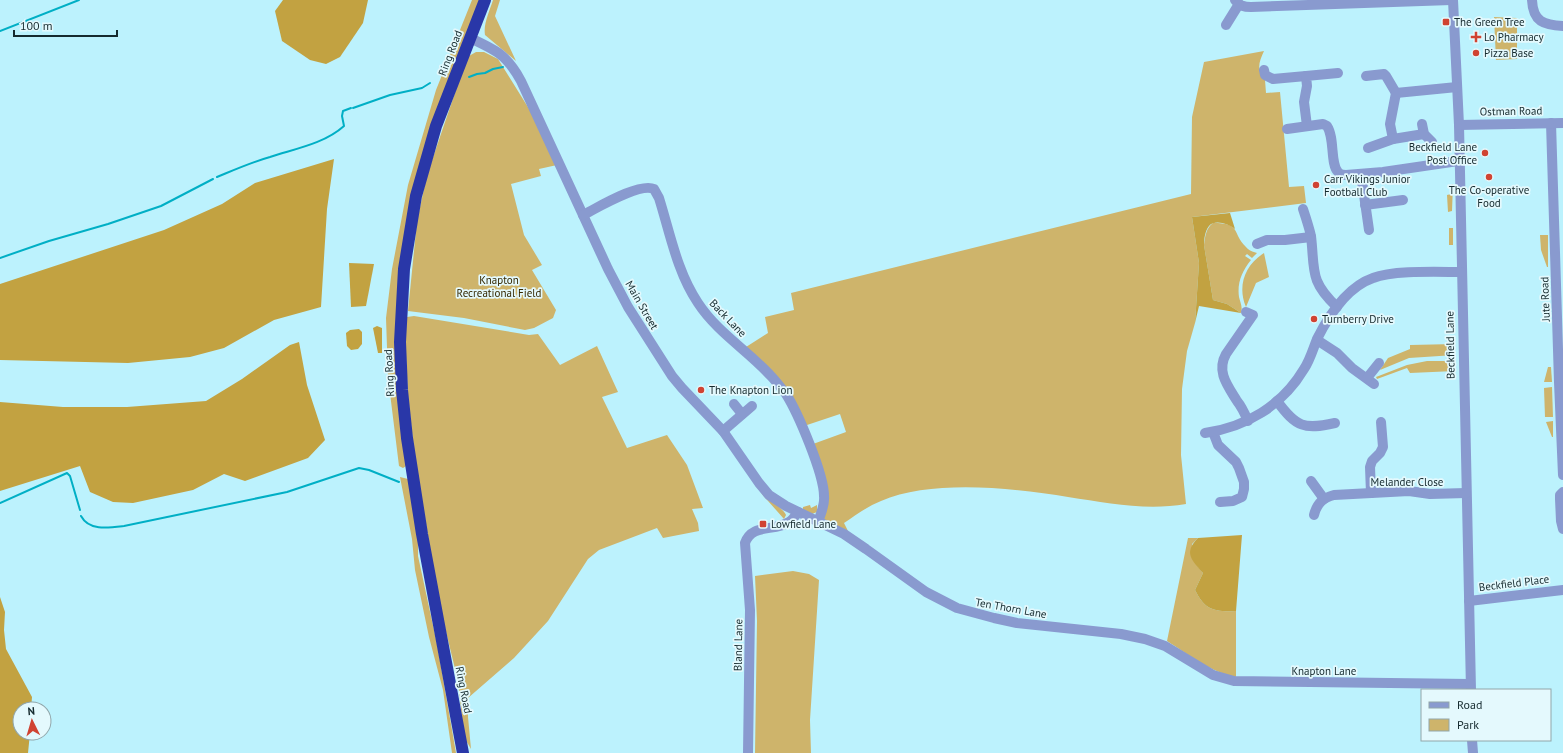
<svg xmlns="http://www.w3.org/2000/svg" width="1563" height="753" font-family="'PT Sans',sans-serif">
<rect width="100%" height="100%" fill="#bcf2fd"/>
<g fill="#ceb46b">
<path d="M472,0H480L405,227L406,466L403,468L399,466L388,377L386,318L392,269L408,185L436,90Z"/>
<path d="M493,0H500L495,16L516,61L485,35C483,24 490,10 493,0Z"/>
<path d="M1494,17L1517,18V59L1496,60Z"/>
<path d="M1264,51C1259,62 1256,70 1265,80L1266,93L1280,92L1289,187L1304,186L1306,203L1192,217L1199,263L1195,323L1187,351L1182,389L1181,455L1186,504C1146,511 1108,503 1068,497C1015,488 931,479 881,501C868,506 856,515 844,523L848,531L824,520L813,444L846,432L840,414L807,425L805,424L746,347L768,333L765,317L794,310L791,293L1191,194L1192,117L1204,62Z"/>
<path d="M476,52H484L498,59L531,112L557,165L539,169L541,176L511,184L524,235L542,265L532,270L556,310L553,318L534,328L525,330L464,318L408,311L417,221L427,175L459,81L469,56Z"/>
<path d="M1453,184L1452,211L1448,212L1447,195L1451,194V185Z"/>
<path d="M1213,223C1242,223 1231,232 1246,247C1248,250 1253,252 1257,253L1252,258L1247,254L1245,256L1251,260C1242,271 1237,283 1239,297C1240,302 1243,307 1241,313L1227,304L1213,300L1204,245C1205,237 1206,228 1213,223Z"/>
<rect x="1449" y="228" width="4" height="17"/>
<path d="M1540,235H1548V267H1547L1541,250Z"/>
<path d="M1264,253L1269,277L1256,283L1246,307C1237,286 1245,265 1264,253Z"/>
<path d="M414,316L529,335L538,334L560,365L597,346L618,392L602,397L627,448L667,435L687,465L703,508L692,509L698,523L699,531L663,538L657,528L599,550L588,559L548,621L514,658L468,698V717L471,749L464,737L458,681L440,607L415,459L408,396L405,337L407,317Z"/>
<path d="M1455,344V355L1409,358L1380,370L1388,358L1410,349V345Z"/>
<path d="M1427,361H1455V371L1410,373L1407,368L1377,379L1376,377L1407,365Z"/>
<path d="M1548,367H1551L1552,382H1544Z"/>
<path d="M1552,387L1553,417H1545L1544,388Z"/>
<path d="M1553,421V437H1552L1546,422Z"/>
<path d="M400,477L408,479L418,536V556L437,644L456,753H452L443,690L429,637L415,570L412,539Z"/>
<path d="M761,493C767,498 784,509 786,515L784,519Z"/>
<path d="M810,505L811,508L817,505V512L812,514L803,511V507Z"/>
<path d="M1188,538H1198L1192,544L1198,567L1203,573L1195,590C1205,610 1214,612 1236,611V677C1210,672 1189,655 1167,641Z"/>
<path d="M793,571L809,574L819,580L810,720L811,753H755L757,621L755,576Z"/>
</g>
<g fill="#c2a241">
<path d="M283,0H368L363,23L340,57L326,64L310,60L282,41L275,11Z"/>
<path d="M334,159L327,209L321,307L274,320L224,348L190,357L128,363L0,360V284L164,230L222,204L255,183Z"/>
<path d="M1230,213L1235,229C1229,224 1215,219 1209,226C1205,231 1204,239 1204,245L1213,300L1227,304L1241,313L1199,306L1195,323L1199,263L1192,217Z"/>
<path d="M349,263L374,264L366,306L351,307Z"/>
<path d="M377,326L382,328V353H378L373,328Z"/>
<path d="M359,329L362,332V344L358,349L351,350L347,346L346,333L350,330Z"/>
<path d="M299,342L307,385L325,440L308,458L245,481L224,474L193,490L133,503L113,502L90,492L80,466L0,491V402L63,407H127L206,401L242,379L290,345Z"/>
<path d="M1242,535L1236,611C1214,612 1205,610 1195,590L1203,573C1192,560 1183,553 1198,538Z"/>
<path d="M0,597L5,612L4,630L6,649L32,697L31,709H20V733H30L28,753H0Z"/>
</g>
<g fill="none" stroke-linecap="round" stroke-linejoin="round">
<g stroke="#00afc5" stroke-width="2">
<path d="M0,31L79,0"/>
<path d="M469,77L477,74L485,73L493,69L503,67"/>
<path d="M353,108L390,95L422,88L430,83"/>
<path d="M217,177C234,170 252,162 270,157C294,149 324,144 344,126L342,116L343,111L351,108"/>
<path d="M0,258L49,241L108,224L161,206L213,179"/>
<path d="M0,503L67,473L70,476L80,510"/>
<path d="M81,516C89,531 108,528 124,526L287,492L359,468L369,470L399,482"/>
</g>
<g stroke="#899acf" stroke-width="10">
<path d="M1235,0C1240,6 1244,7 1251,7L1451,0"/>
<path d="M1453,0L1459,125L1471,690"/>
<path d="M1532,0C1533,22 1544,25 1563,26"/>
<path d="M1226,25L1239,4"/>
<path d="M470,38C496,50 507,55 521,81L608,269L628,307L672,376L682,388L723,431L759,483L769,495L786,506L844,534L866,549L926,592L957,608L994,618L1017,623L1121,634L1145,639L1165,646L1213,675L1234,681L1470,684"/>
<path d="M1264,70L1265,75L1273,79L1306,76"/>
<path d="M1366,76L1384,74L1386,76L1396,93"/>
<path d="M1396,93L1457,87"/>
<path d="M1551,123L1559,382L1563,475"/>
<path d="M1422,124L1424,134L1432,142"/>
<path d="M1459,125L1563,123"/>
<path d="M1307,126L1304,102L1307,86L1306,76L1338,73"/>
<path d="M1287,129L1323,124L1327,126C1335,138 1330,164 1338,172C1340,175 1343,175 1346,175L1383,172L1458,161"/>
<path d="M1393,139L1390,124L1396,93"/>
<path d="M1368,148L1393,139L1424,134"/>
<path d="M1361,174L1369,230"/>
<path d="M1365,205L1403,200"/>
<path d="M1303,209C1306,218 1309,227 1311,236C1315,270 1309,281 1337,307"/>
<path d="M583,215C597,208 640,182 654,189L659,198C670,233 677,272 698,303C717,332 747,350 770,375C776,381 781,388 786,394C798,413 824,474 824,496C825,505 821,513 818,522"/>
<path d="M1257,244L1267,240H1285L1311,237"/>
<path d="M1246,312L1253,315L1226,354C1216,372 1228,386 1237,401C1242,407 1245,414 1248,421"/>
<path d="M1317,340L1337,353L1352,368L1374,384"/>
<path d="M1367,378L1379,363"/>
<path d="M1277,401C1296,427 1304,430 1335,423"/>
<path d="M734,404L742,414"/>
<path d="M723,431L752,406"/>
<path d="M1213,432L1218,445L1236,462L1239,468L1244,482V489L1242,497L1233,501L1220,502"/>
<path d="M1205,433C1246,427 1282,406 1304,369C1310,360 1313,349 1317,339C1329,315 1347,287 1373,278C1393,270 1438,272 1461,272"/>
<path d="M1311,481L1324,499"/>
<path d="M1563,492L1560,495V499L1561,521L1563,529"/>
<path d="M1371,493L1370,467L1372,461L1380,453L1383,447L1381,422"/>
<path d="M1314,515C1317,503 1323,498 1334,495L1409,491L1430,494L1466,493"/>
<path d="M1469,601L1563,590"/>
<path d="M1472,740L1473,753"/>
<path d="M748,753L750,610L745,543C752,523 774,532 789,522C793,520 795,516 798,512"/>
</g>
<path stroke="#2937a8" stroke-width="12" d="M463,753L422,534L407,438L402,390L400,342L404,269L416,196L436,126L485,0"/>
</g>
<g fill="#d04332" stroke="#e4f9fd" stroke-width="1.5">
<rect x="1442" y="18" width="8" height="8" rx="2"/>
<path d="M1474 31h4v4h4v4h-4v4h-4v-4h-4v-4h4z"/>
<circle cx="1476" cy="53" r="4"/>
<circle cx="1485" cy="153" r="4"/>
<circle cx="1489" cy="177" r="4"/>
<circle cx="1316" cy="185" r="4"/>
<circle cx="1314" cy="319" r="4"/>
<circle cx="701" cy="390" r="4"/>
<rect x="759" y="520" width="8" height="8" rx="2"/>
</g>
<g text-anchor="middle" stroke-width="3.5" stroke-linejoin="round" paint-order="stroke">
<g font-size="11" fill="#152a2e" stroke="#e4f9fd" text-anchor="start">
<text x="1454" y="26">The Green Tree</text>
<text x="1484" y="41">Lo Pharmacy</text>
<text x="1484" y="57">Pizza Base</text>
<text x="1477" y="151" text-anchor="end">Beckfield Lane<tspan x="1477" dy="13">Post Office</tspan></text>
<text x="1324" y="183">Carr Vikings Junior<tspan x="1324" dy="13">Football Club</tspan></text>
<text x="1489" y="194" text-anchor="middle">The Co-operative<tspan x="1489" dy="13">Food</tspan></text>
<text x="1322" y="323">Turnberry Drive</text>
<text x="709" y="394">The Knapton Lion</text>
<text x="771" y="528">Lowfield Lane</text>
</g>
<g font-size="11" fill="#152a2e" stroke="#e4f9fd">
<text transform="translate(450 53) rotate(-69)" y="4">Ring Road</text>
<text transform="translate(1511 111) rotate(-1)" y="4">Ostman Road</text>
<text transform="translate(1545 299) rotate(-92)" y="4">Jute Road</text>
<text transform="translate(642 305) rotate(60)" y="4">Main Street</text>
<text transform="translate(728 318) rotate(46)" y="4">Back Lane</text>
<text transform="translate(1450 345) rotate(-91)" y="4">Beckfield Lane</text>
<text transform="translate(389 373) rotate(-93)" y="4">Ring Road</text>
<text x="1407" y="486">Melander Close</text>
<text transform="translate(1514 583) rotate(-7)" y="4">Beckfield Place</text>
<text transform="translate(1011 608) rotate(10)" y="4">Ten Thorn Lane</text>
<text transform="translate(738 645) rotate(-89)" y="4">Bland Lane</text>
<text x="1324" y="675">Knapton Lane</text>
<text transform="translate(464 690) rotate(79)" y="4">Ring Road</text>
</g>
<g font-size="11" fill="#352800" stroke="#e4f9fd">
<text x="499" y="284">Knapton<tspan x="499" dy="13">Recreational Field</tspan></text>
</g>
</g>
<rect x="1421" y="689" width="130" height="52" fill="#e4f9fd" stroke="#91a6aa"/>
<rect x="1429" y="702" width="20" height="6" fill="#899acf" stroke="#91a6aa"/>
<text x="1457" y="709" font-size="12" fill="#152a2e">Road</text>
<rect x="1429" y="719" width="20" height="12" fill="#ceb46b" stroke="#91a6aa"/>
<text x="1457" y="729" font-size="12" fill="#152a2e">Park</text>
<g transform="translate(32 721) rotate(355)"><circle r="19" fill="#e4f9fd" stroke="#91a6aa"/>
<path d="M0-3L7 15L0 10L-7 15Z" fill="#d04332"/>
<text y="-6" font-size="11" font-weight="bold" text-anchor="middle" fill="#152a2e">N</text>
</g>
<path d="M14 30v6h103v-6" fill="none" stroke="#152a2e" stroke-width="2"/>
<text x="20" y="30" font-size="12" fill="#152a2e" stroke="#e4f9fd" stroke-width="3" paint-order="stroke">100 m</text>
</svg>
